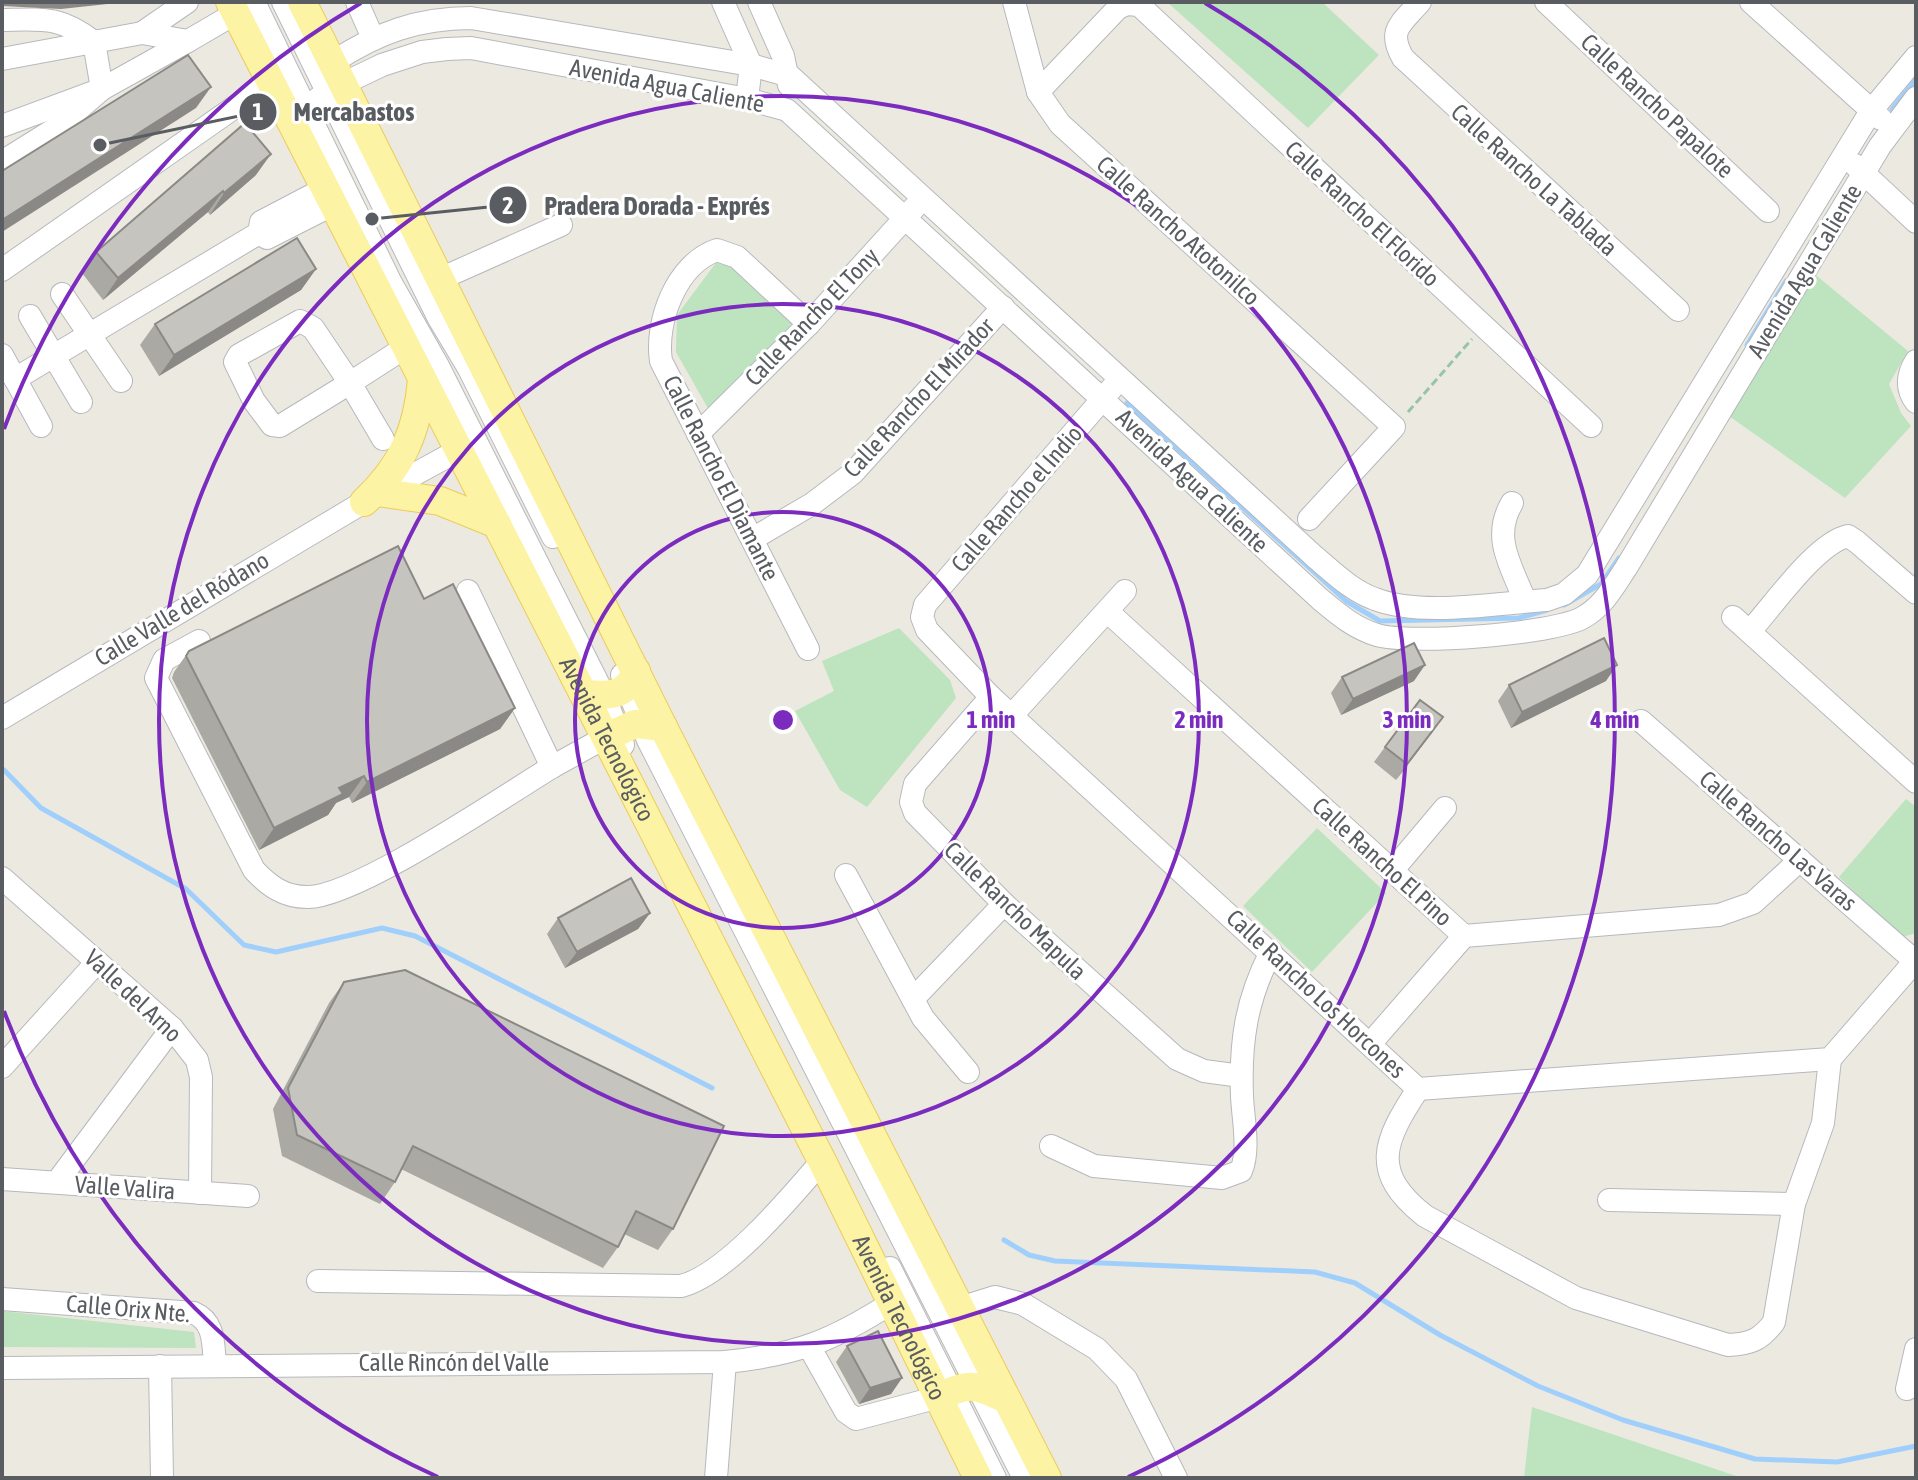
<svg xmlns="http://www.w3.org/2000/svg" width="1918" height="1480" font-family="'Asap Condensed',sans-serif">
<rect width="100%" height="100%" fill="#eceae0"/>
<g fill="#bde3bf">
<path d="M1167,2H1322L1379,55L1308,128Z"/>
<path d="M718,260L735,261L799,316L710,412L676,352L677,315Z"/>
<path d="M1812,272L1908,351L1889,384L1901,413L1911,426L1845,498L1729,416Z"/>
<path d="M899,628L950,680L956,698L867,807L840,790L795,711L834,691L822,661Z"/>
<path d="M1906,799L1916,807V933L1902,937L1839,877Z"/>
<path d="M1317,828L1386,893L1312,972L1243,906Z"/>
<path d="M2,1311L194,1332L196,1348L2,1347Z"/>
<path d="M1532,1407L1742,1478H1524Z"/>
</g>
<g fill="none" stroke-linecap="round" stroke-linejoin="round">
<g stroke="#a0cffc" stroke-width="5">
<path d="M1892,109L1916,79"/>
<path d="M1747,345L1786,281"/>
<path d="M1127,403L1346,601L1380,621L1519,618L1547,610"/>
<path d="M1564,605L1601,584L1619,558"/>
<path d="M4,770L41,808L186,889L244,945L276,952L382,928L415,936L712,1088"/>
<path d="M1004,1240L1029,1255L1055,1261L1315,1272L1355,1283L1440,1335L1538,1386L1623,1420L1755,1459L1837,1462L1916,1446"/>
</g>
<defs>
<g id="minor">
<path d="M254,2L391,283L438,366L604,695L623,745"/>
<path d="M283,2L438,317L468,367L553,537"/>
<path d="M357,2L372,36"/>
<path d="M723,2L751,65L747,99"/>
<path d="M759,2L783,56L789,85"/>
<path d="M1014,2L1038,92L1060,124L1394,427L1309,519"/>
<path d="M1420,2C1401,24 1387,30 1403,58L1678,310"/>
<path d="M1546,2L1768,211"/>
<path d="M1751,2L1881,119"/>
<path d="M2,20C44,19 59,16 94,42L102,89L58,127L2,162"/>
<path d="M142,33L187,2"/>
<path d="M2,59L142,33L188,41L236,13"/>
<path d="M333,62C377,33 418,18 471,18L751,65L790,76L1315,557C1334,573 1352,591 1375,599C1422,617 1497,603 1547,600L1564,594L1587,575L1871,111L1916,57"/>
<path d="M1038,92L1118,8L1127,4L1139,5L1591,426"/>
<path d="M291,119L328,91L382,65L422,52L447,49L471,48L747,99L787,110L1320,599C1338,614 1354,628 1377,635C1411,645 1552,634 1582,618C1603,607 1614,586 1626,568L1880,146L1916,98"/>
<path d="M2,126L102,89L188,41"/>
<path d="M1855,165L1916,222"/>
<path d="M259,233L267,238L332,205"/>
<path d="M2,270L272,81"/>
<path d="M440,279L561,225"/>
<path d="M62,294L121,381"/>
<path d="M30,316L81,402"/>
<path d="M300,321L313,328L350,383L280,426L272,425L254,401L235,362L239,355Z"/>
<path d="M2,355L41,426"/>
<path d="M1916,361C1907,375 1906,389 1916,402"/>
<path d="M15,379L259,233L261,222L324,189"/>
<path d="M1112,388L925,605L922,617L927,630L991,697L1418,1089L1830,1059L1916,960"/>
<path d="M698,434L809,324L915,207"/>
<path d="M383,439L350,383L406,347"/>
<path d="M1512,503C1491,538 1512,567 1525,601"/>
<path d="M754,538L812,504L853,473L1003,307"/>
<path d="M468,591L552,767L606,737"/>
<path d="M1108,612L1464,936L1719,915L1753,903L1800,860"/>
<path d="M1733,617L1916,782"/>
<path d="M1750,631C1773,606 1816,543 1848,536L1857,542L1916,593"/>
<path d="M199,641L164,660L156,678L254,870C269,886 284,897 307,897C355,898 504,796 552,767"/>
<path d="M808,649L661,361C655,322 676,264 717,250L737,257L809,324"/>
<path d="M622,675L648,740L1024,1478"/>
<path d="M991,697L915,784L911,802L915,813L1004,904L1177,1059L1204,1071L1241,1076"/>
<path d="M1013,714L1125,591"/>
<path d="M2,718L364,502L459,450"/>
<path d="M1641,721L1916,962"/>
<path d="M1392,871L1445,808"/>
<path d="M846,875L923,1018L968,1072"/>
<path d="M2,878L172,1028L197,1060L201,1077L200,1193"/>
<path d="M913,999L1004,904"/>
<path d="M1370,1044L1464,936"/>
<path d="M2,1067L97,962"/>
<path d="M1418,1089C1384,1141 1369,1172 1425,1216L1576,1298L1728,1345C1750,1344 1761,1340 1774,1322L1794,1204L1823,1123L1830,1059"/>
<path d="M1051,1146L1094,1166L1222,1178L1241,1171C1250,1150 1243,1119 1242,1096C1240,1042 1246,1000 1271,952"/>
<path d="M2,1179L248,1196"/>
<path d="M57,1182L172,1028"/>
<path d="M1609,1200L1794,1204"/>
<path d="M890,1268L995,1478"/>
<path d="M318,1281L681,1286C726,1275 791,1197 822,1161"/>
<path d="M2,1299L194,1313C215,1322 213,1344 215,1364"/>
<path d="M960,1308L995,1297L1023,1304L1097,1349L1126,1379L1176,1478"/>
<path d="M810,1348L846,1412L856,1419L939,1397"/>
<path d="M160,1366L162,1478"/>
<path d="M2,1368L725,1362C797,1355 832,1341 893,1302"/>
<path d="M1907,1389L1916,1349"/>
<path d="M716,1478L725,1362"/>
</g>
<g id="major">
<path id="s1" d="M230,2L822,1161L978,1478"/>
<path d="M302,2L663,727L1047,1478"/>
<path d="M384,493L440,501L497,524"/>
<path d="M364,502C402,467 418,430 422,379"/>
<path d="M585,694C608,696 627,697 636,671"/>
<path d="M606,737L635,724L663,727"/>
<path d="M939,1397C971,1381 975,1385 1006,1399"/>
</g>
</defs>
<use href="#minor" stroke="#b6b8bd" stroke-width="24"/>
<use href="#major" stroke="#eccb59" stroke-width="30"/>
<path stroke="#97c4a6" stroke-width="3" stroke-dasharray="8 4" stroke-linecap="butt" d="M1408,412L1472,339"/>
<use href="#minor" stroke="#fff" stroke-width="22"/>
<use href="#major" stroke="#fcf3a5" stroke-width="28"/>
</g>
<g fill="#aaa9a3">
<path d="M256,175L210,215L208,212L103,300L82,273L96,252Z"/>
<path d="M316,269L301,290L159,376L140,345L155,324Z"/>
<path d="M424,599L515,708L500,729L352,803L349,797L336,803L328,815L259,850L172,678L174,672L189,651Z"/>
<path d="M1342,677L1414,681L1341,715L1331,693Z"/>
<path d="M1606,681L1511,728L1498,701L1509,685Z"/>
<path d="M1443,717L1396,780L1374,762L1385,747Z"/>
<path d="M650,913L638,929L565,968L547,934L558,918Z"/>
<path d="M344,982L673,1229L658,1250L624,1234L618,1247L603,1268L401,1169L395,1182L380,1204L282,1156L273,1109L329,1003Z"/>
<path d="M847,1346L902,1378L891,1394L859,1404L836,1362Z"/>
</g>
<g fill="#8b8985">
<path d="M2,2H126L61,9L2,6Z"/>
<path d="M211,87L196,108L2,232V220Z"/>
<path d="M271,154L256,175L210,215L224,193Z"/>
<path d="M223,191L208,212L103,300L118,278Z"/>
<path d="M316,269L301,290L159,376L174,355Z"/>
<path d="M1425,665L1414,681L1341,715L1353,699Z"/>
<path d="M1617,665L1606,681L1511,728L1522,712Z"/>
<path d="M515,708L500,729L352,803L367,782Z"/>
<path d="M1443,717L1432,733L1396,780L1407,764Z"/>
<path d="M364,776L349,797L336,803L328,815L259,850L274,828L339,788Z"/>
<path d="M650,913L638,929L565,968L577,952Z"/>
<path d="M902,1378L891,1394L859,1404L870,1388Z"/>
</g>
<g fill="#c6c4be" stroke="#8b8985" stroke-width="2">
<path d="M188,55L211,87L2,220V171Z"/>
<path d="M245,123L271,154L224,193L223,191L118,278L96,252Z"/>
<path d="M297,238L316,269L174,355L155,324Z"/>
<path d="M398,546L424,599L453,584L515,708L367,782L364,776L339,788L343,794L274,828L186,656L189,651Z"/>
<path d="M1604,638L1617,665L1522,712L1509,685Z"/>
<path d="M1414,643L1425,665L1353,699L1342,677Z"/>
<path d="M1420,700L1443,717L1407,764L1385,747Z"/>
<path d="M631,878L650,913L577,952L558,918Z"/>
<path d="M405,970L724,1126L673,1229L636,1211L618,1247L413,1146L395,1182L297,1135L288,1088L344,982Z"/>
<path d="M878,1331L902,1378L870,1388L847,1346Z"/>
</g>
<g fill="none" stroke="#7b2cbf" stroke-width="4">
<circle cx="783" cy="720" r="208"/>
<circle cx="783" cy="720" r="416"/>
<circle cx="783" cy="720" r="624"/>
<path d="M438 1477A832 832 0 0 1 4 1011M4 429A832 832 0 0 1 361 3M1205 3A832 832 0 0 1 1128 1477"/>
</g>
<g text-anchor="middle" stroke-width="6" stroke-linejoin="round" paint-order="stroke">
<g font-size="24" fill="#595c61" stroke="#fff">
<text transform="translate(667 86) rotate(11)" y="8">Avenida Agua Caliente</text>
<text transform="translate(1657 106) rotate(43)" y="8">Calle Rancho Papalote</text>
<text transform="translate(1534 180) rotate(42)" y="8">Calle Rancho La Tablada</text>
<text transform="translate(1362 214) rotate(43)" y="8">Calle Rancho El Florido</text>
<text transform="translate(1178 231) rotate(42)" y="8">Calle Rancho Atotonilco</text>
<text transform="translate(1805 271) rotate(-59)" y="8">Avenida Agua Caliente</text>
<text transform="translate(812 317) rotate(-46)" y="8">Calle Rancho El Tony</text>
<text transform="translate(919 398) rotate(-47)" y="8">Calle Rancho El Mirador</text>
<text transform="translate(721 478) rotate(63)" y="8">Calle Rancho El Diamante</text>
<text transform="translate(1192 481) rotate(43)" y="8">Avenida Agua Caliente</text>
<text transform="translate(1017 499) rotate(-49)" y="8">Calle Rancho el Indio</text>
<text transform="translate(182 609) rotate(-31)" y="8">Calle Valle del Ródano</text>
<text dy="8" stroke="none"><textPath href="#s1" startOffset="828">Avenida Tecnológico</textPath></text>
<text transform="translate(1778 841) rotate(41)" y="8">Calle Rancho Las Varas</text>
<text transform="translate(1382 862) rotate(42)" y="8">Calle Rancho El Pino</text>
<text transform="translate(1015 911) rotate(44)" y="8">Calle Rancho Mapula</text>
<text transform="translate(1316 994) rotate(43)" y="8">Calle Rancho Los Horcones</text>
<text transform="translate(133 996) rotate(43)" y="8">Valle del Arno</text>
<text transform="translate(125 1188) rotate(4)" y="8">Valle Valira</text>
<text transform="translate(128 1309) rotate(5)" y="8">Calle Orix Nte.</text>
<text dy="8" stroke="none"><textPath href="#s1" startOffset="1476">Avenida Tecnológico</textPath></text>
<text x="454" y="1371">Calle Rincón del Valle</text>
</g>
</g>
<circle cx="783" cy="720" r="12" fill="#7b2cbf" stroke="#fff" stroke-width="4"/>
<g font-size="24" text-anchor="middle" font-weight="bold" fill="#7b2cbf" stroke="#fff" stroke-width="6" stroke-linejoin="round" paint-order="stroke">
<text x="991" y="728">1 min</text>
<text x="1199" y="728">2 min</text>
<text x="1407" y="728">3 min</text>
<text x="1615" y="728">4 min</text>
</g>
<path fill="none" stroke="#595c61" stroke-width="3" d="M100 145L258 112M372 219L508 205"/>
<g fill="#595c61" stroke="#fff" stroke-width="3">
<circle cx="100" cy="145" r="8"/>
<circle cx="372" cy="219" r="8"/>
<circle cx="258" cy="112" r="20"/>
<circle cx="508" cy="205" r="20"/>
</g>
<g font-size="24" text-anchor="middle" font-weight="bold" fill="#fff">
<text x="258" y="120">1</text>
<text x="508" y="214">2</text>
</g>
<g font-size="26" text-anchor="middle" font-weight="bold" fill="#595c61" stroke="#fff" stroke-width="6" stroke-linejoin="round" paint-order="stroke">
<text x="354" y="121">Mercabastos</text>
<text x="657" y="215">Pradera Dorada - Exprés</text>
</g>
<rect width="1918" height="1480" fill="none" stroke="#595c61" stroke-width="8"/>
</svg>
